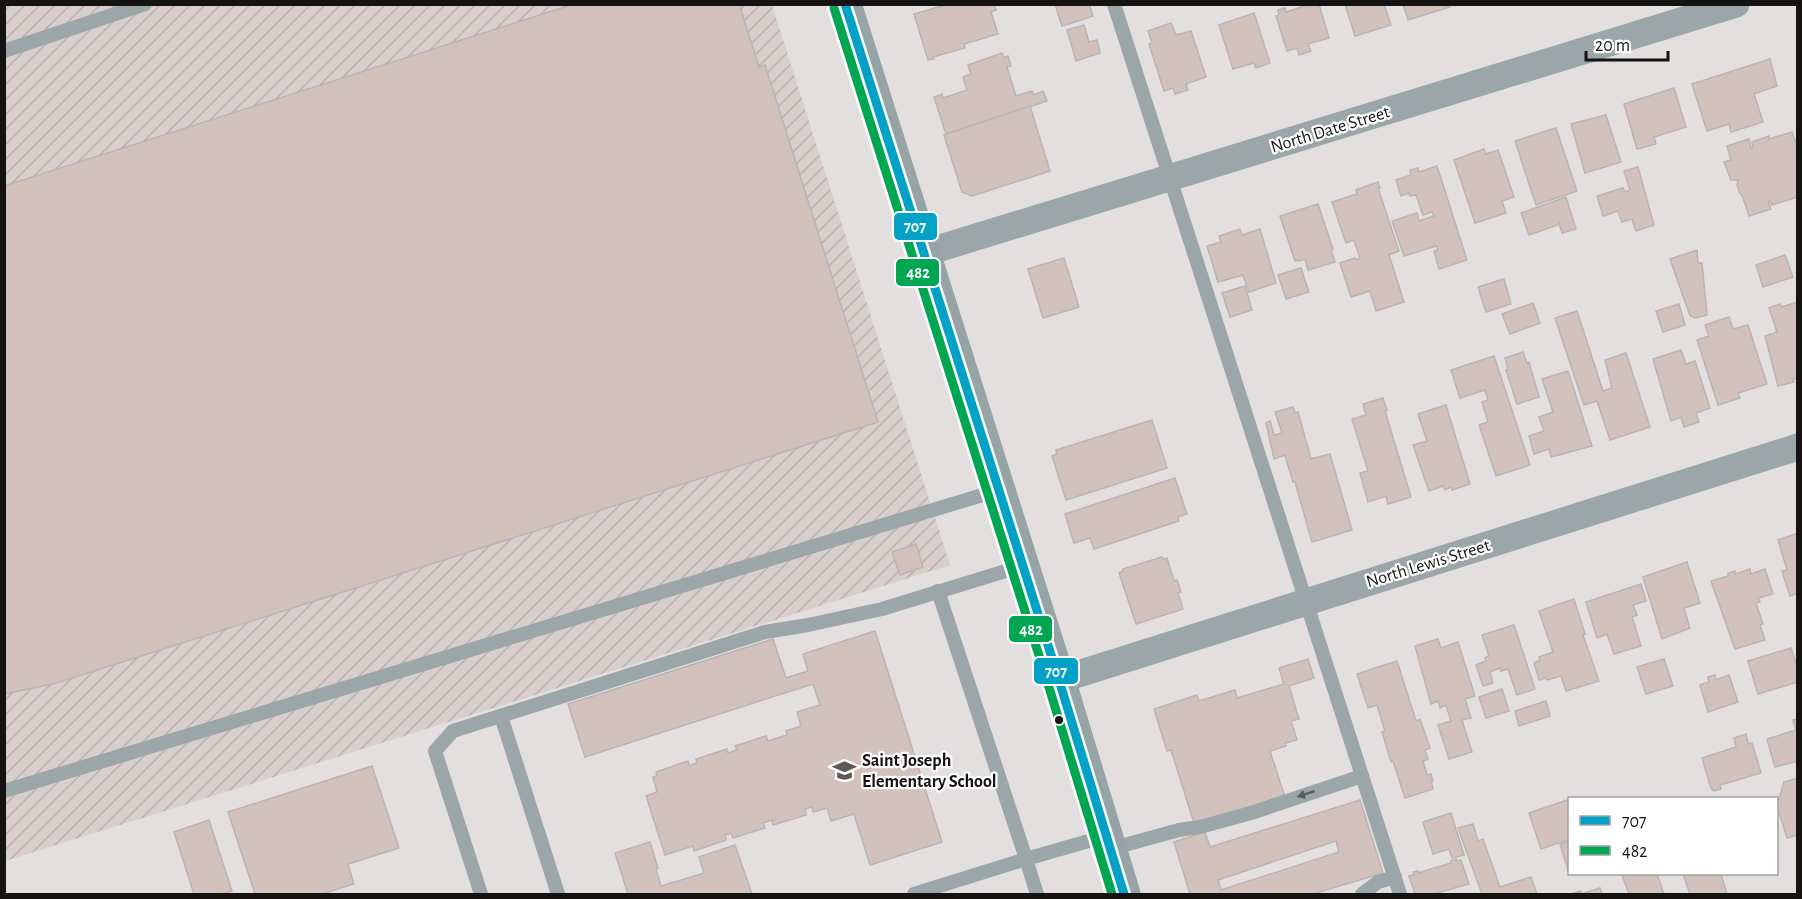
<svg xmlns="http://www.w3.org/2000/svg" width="1802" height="899" font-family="'Alegreya Sans',sans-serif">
<defs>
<pattern id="industrial-furrows" width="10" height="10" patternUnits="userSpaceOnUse" patternTransform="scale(1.5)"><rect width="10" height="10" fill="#d8cfcc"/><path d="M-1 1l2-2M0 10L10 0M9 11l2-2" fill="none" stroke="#b8b1ae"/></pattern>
</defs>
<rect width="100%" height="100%" fill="#e2dfde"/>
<path fill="url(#industrial-furrows)" d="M5,5H772L950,565L5,861Z"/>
<g fill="#d3c2bc" stroke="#b8b5b4" stroke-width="1.5" fill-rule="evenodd">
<path d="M574,4H739L759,67L765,65L878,422L53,684L4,694V186Z"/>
<path d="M949,4H994L996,10L991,12L998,34L964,44L965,48L933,57L934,59L928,60L914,14Z"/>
<path d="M1055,4H1089L1093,16L1062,26Z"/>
<path d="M1311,4H1319L1329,38L1308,44L1311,51L1299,55L1297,48L1287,51L1276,16L1279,15L1278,10L1285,8L1286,12Z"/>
<path d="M1345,4H1384L1391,25L1355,36Z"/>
<path d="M1403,4H1450V7L1408,20Z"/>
<path d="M1254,13L1270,63L1256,68L1254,63L1233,69L1219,25Z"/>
<path d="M1171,23L1176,35L1191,31L1206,77L1186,84L1188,90L1175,94L1173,88L1164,91L1149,44L1152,43L1148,31Z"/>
<path d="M1084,25L1089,42L1097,40L1100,53L1076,61L1067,30Z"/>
<path d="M1002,53L1004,58L1008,56L1011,66L1007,67L1016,96L1032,91L1034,95L1043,91L1047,101L946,134L934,97L942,94L943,98L967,90L963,77L971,74L968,65Z"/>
<path d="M1770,59L1777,86L1754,94L1763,122L1731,132L1729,124L1707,131L1692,84Z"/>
<path d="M1674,88L1686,127L1654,137L1656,144L1637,149L1624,104Z"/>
<path d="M1030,106L1050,171L972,196L962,192L944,135Z"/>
<path d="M1606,115L1621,162L1585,173L1571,124Z"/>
<path d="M1556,128L1577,191L1536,205L1515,141Z"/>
<path d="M1792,132L1798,149L1796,152L1798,157V197L1772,205L1770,200L1768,201L1771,209L1749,216L1742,195L1740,194L1737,185L1738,180H1731L1724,162L1731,160L1727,146L1749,139L1751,148L1753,147L1752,142L1769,136V139Z"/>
<path d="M1484,149L1486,154L1498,150L1514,197L1502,201L1506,213L1475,223L1454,160Z"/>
<path d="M1437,166L1467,260L1439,269L1434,251L1438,250L1436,246L1404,256L1392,221L1417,213L1419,221L1434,216L1432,212L1423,215L1416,195L1410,196L1409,193L1401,196L1396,180L1411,175L1410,170L1418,168L1419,172Z"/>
<path d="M1638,167L1654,225L1636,231L1632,219L1622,222L1618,211L1603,216L1597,196L1623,188L1625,192L1630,190L1624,171Z"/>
<path d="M1378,182L1380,188H1378L1399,251L1389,255L1404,302L1376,311L1370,291L1351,297L1340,263L1355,258L1356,260L1360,258L1354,240L1346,243L1332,202L1357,194L1356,190Z"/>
<path d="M1566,197L1576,229L1562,233L1559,223L1558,225L1529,235L1521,213Z"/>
<path d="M1318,204L1333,249L1331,250L1335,262L1308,270L1305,259L1299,261L1298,260L1295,261L1280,216Z"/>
<path d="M1240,229L1242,235L1260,229L1276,283L1249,292L1243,275L1218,282L1207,246L1221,242L1219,236Z"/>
<path d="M1697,250L1698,263H1702L1707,315L1696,318L1690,316L1670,259Z"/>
<path d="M1785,255L1793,277L1763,287L1756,265Z"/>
<path d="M1064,258L1079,307L1043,318L1028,269Z"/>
<path d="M1301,268L1309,292L1286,299L1278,275Z"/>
<path d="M1504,279L1511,304L1486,312L1478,287Z"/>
<path d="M1245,286L1252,310L1230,317L1222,293Z"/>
<path d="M1798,302V378L1793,379L1794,382L1778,386L1765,336L1777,332L1769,308L1780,304L1781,307Z"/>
<path d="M1533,303L1540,323L1510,334L1502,314Z"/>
<path d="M1679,304L1685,325L1663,332L1656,311Z"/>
<path d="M1577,311L1603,391L1612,388L1605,360L1626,353L1650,427L1610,440L1597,401L1584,405L1555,318Z"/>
<path d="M1729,317L1733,329L1748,325L1767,384L1738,393L1740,398L1718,405L1697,340L1709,336L1705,325Z"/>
<path d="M1681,350L1686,364L1695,361L1710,408L1696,413L1699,422L1684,427L1681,417L1671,421L1653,359Z"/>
<path d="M1523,352L1527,363L1529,362L1539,397L1517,404L1506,370L1508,369L1505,358Z"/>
<path d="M1494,356L1530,465L1496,476L1479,425L1488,422L1482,402L1488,400L1485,390L1460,398L1451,370Z"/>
<path d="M1568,371L1592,446L1551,457L1549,449L1534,454L1529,436L1544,431L1539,417L1553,412L1542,379Z"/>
<path d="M1383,398L1387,410L1385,411L1411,497L1388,504L1386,496L1368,502L1360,473L1368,471L1352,419L1366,415L1363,404Z"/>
<path d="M1446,405L1470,484L1452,490L1451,487L1445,490L1443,486L1429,491L1413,445L1427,441L1418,414Z"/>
<path d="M1293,407L1295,413L1298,412L1311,459L1330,454L1352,530L1312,542L1295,482H1293L1285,455L1274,459L1266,423L1270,421L1274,435L1282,433L1275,412Z"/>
<path d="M1152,420L1167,468L1066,500L1052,456L1057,454L1056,450Z"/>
<path d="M1175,478L1187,514L1178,517L1179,521L1094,549L1090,538L1074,543L1065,514Z"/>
<path d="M1798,533V593L1790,596L1782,571L1787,570L1778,540Z"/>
<path d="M916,544L923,567L900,575L892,552Z"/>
<path d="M1162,557L1163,559L1167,558L1174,581L1177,580L1181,592L1178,593L1183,609L1136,624L1119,573L1123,571V569Z"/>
<path d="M1687,562L1700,603L1684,608L1690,628L1662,639L1643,577Z"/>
<path d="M1750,569L1751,574L1765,569L1773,594L1758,598L1760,602L1756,603L1763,624L1760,625L1765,640L1735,649L1711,581L1728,576V573L1735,571V574Z"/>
<path d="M1641,584L1646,601L1633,605L1637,615L1632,617L1641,646L1614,654L1607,634L1597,638L1586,602Z"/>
<path d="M1574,599L1585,634L1583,635L1599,681L1566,691L1561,676L1547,680L1545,678L1539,680L1534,663L1540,660L1539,657L1553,652L1539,611Z"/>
<path d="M1514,625L1535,689L1517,695L1508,669L1501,671L1500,668L1490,672L1493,683L1483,686L1476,665L1486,661L1485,658L1489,656L1482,635Z"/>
<path d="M875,631L942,842L870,865L854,814L831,821L827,808L813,812L812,807L805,809L806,815L773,825L772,820L763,823L765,828L733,838L731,833L725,835L726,840L694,851L693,846L665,855L646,796L657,792L653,777L657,776L656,772L688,761L689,766L697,763L696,759L727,749L728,753L737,750L735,746L766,736L768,741L787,735L786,731L801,726L797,712L820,705L813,684L585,757L568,704L773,639L786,678L808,671L803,654Z"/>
<path d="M1438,639L1441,648L1458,642L1475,696L1465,699L1471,718L1462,720L1472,752L1449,759L1438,725L1451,721L1446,705L1440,708L1438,701L1431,704L1415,646Z"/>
<path d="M1791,648L1798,669V682L1758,694L1748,661Z"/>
<path d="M1308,659L1314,678L1289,686L1299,719L1291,721L1297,740L1285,743L1286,746L1270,751L1285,797L1195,826L1171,750L1167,751L1154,709L1197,695L1199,701L1235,690L1237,698L1284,684L1279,668Z"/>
<path d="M1664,659L1673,686L1646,694L1637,667Z"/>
<path d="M1397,661L1416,721L1420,719L1430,748L1425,750L1428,759L1423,761L1427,775L1431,774L1433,781H1431L1433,789L1405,798L1393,761L1391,762L1382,732L1385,731L1377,705L1368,708L1357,674Z"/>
<path d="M1715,675L1716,680L1729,675L1738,702L1708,712L1700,685L1709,682L1708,677Z"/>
<path d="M1502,689L1509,711L1486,718L1479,697Z"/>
<path d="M1546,701L1550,716L1519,726L1515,711Z"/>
<path d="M1798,719V761L1775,767L1767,739L1796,730L1793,720Z"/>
<path d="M1746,734L1748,744L1752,743L1761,773L1720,785L1721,789L1714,791L1711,788L1702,758L1736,747L1734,738Z"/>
<path d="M372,766L399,848L348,864L354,884L322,894H255L228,812Z"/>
<path d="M1798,778V835L1787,838L1777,805L1784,782Z"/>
<path d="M1360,800L1383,873L1313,894H1190L1174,842L1205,832L1210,847ZM1336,841L1339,852L1221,890L1218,880Z"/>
<path d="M1567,800L1570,807V839L1541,849L1529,813Z"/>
<path d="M1451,813L1464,855L1452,858L1449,849L1433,854L1423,822Z"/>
<path d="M209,820L232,891L222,894H194L174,832Z"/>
<path d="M1473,824L1478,841L1483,839L1500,887L1531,877L1537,894H1482L1458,828Z"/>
<path d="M1570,841V873H1569L1560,844Z"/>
<path d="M650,842L658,868L656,869L661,886L704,873L699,857L735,845L752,894H628L615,853Z"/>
<path d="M1456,859L1457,861L1461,860L1469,884L1434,894H1415L1409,876L1414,875L1413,872L1418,871V873L1451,863V861Z"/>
<path d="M1626,874H1657L1664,894H1629L1622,875Z"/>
<path d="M1683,874H1721L1727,894H1690Z"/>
<path d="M1600,888L1602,894H1570L1581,891V894Z"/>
</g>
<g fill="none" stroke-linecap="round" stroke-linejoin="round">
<g stroke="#9aa6a7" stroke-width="14">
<path d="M1114,4L1400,894"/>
<path d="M4,51L145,4"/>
<path d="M501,716L558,894"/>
<path d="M4,791L999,490"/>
<path d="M1110,849L1179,830L1200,827L1251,813L1362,776"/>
<path d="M481,894L435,751L453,731L765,632L808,625L882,609L1022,566"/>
<path d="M914,894L1026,859L938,591"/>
<path d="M1037,894L1026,859L1106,836"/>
<path d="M1362,894L1378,882L1395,877"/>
</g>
<g stroke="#9aa6a7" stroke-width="27">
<path d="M924,253L1736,4"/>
<path d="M1059,680L1798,447"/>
</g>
<path stroke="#96a4a5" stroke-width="33" d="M845,4L1059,680L1124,894"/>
<defs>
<path id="bus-1" d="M845,4L1059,680L1124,894"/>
<path id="bus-2" d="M834,8L1048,684L1112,894"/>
</defs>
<use href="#bus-1" stroke="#fff" stroke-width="14"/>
<use href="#bus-2" stroke="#fff" stroke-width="14"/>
<use href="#bus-1" stroke="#01a2c5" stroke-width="9"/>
<use href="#bus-2" stroke="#00a651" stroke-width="9"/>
</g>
<defs><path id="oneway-solid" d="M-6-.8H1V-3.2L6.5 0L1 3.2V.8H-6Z" transform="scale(1.5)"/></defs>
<use fill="#585c5c" href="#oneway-solid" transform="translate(1306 794) rotate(162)"/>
<defs>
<symbol id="school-bare" viewBox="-9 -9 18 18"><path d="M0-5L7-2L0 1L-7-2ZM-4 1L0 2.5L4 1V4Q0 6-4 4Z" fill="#5d5a59" stroke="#fff" stroke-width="2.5" paint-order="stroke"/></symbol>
</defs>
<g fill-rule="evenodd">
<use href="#school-bare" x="828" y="754" width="33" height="33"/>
</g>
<circle fill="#151312" stroke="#fff" stroke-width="2" cx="1059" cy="720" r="5"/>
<g text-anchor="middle" stroke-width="4.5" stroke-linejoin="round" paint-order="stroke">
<g font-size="18" fill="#151312" stroke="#fff">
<text transform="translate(1330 129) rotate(-17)" y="6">North Date Street</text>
<text transform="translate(1428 563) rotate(-17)" y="6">North Lewis Street</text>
</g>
<g font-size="18" font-weight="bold" fill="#151312" stroke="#fff" text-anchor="start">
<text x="862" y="766">Saint Joseph<tspan x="862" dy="21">Elementary School</tspan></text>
</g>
</g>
<g stroke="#fff" stroke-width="2">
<rect x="893" y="212" width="45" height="29" rx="6" fill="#01a2c5"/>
<rect x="895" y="258" width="45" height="29" rx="6" fill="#00a651"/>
<rect x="1008" y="615" width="45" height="28" rx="6" fill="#00a651"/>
<rect x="1033" y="657" width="46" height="28" rx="6" fill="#01a2c5"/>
</g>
<g font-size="16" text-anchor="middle" font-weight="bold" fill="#fff">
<text x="915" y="232">707</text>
<text x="918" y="278">482</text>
<text x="1031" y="635">482</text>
<text x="1056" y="677">707</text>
</g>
<rect width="1802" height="899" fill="none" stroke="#151312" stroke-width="12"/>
<rect x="1568" y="797" width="210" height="78" fill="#ffffff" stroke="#a1a1a0" stroke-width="1.5"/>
<rect x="1580" y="816" width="30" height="9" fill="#01a2c5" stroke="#a1a1a0" stroke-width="1.5"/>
<text x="1622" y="827" font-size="18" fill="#151312">707</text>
<rect x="1580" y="846" width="30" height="9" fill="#00a651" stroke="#a1a1a0" stroke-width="1.5"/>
<text x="1622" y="857" font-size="18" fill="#151312">482</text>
<path d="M1586 51v9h82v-9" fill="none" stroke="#151312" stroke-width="3"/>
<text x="1595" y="51" font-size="18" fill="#151312" stroke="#ffffff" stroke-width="4.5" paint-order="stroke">20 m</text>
</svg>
